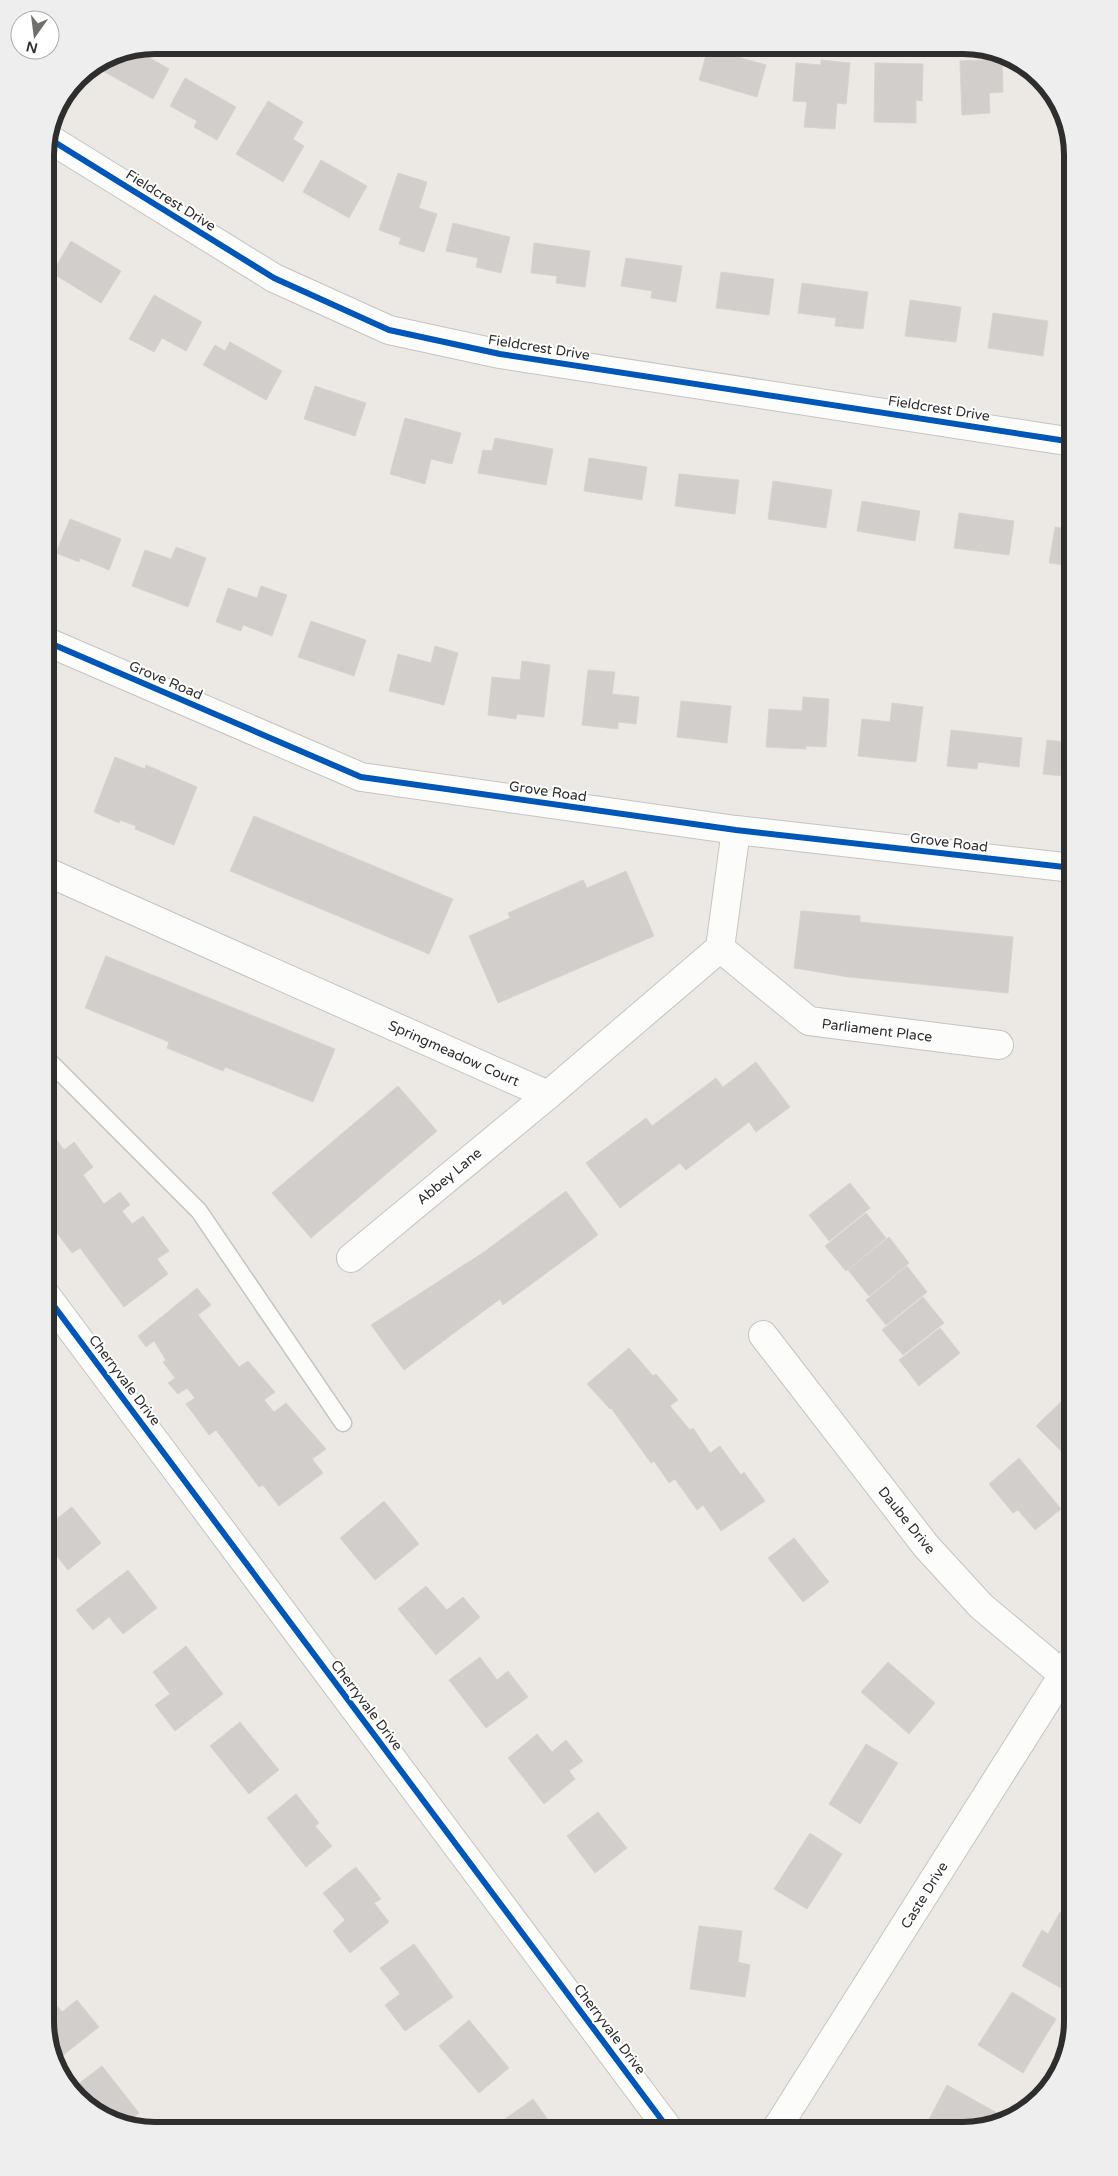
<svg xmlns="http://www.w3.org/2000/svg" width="1118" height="2176" font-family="'Varela Round',sans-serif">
<rect width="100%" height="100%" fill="#ece8e4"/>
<g fill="#d1cecb" stroke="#d7d4d0">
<path d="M618,45H630L625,51Z"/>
<path d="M708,48L766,65L757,97L699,80Z"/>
<path d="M134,49L169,69L153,99L103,71L114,53Z"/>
<path d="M1002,59L1003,92L989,93L990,113L962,115L960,61Z"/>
<path d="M821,60L850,63L846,104L837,103L835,129L804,127L807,102L793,101L796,63L821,65Z"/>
<path d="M875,63L923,64L922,101L916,100V123L874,122Z"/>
<path d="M185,78L236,107L217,140L194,127L197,121L170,106Z"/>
<path d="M268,101L303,122L293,139L304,146L283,182L236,154Z"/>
<path d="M321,160L367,186L349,218L303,192Z"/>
<path d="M398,173L427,182L419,208L437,214L424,252L399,244L401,238L379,230Z"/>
<path d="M453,223L510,237L501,273L476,267L478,258L446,251Z"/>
<path d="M71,241L121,271L101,303L52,273Z"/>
<path d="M534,243L590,251L585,287L556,283L557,276L531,273Z"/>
<path d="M626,258L682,266L676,302L651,298L652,291L621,286Z"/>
<path d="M721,272L774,279L769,315L716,308Z"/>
<path d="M802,283L868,292L863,329L835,326L836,318L798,313Z"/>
<path d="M154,295L202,322L186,351L162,338L154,352L129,339Z"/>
<path d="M1073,296V359L1064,358Z"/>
<path d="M910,300L961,307L956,342L905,336Z"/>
<path d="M993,313L1048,321L1043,356L988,348Z"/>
<path d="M230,342L282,371L266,400L203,365L215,345L225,351Z"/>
<path d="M315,386L366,403L355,436L304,419Z"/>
<path d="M405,418L461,433L452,464L431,459L425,484L390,474Z"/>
<path d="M495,438L553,449L546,485L478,473L483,450L492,451Z"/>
<path d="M589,458L647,467L642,500L584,491Z"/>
<path d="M679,474L739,480L735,514L675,506Z"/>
<path d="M773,481L832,490L826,528L768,519Z"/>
<path d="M862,501L920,511L915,541L857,531Z"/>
<path d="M959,513L1014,521L1009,555L954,548Z"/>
<path d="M70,519L121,539L109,570L80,558L79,562L56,553Z"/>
<path d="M1055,527L1073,530V566L1049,563Z"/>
<path d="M176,547L206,558L188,607L132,586L145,550L171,559Z"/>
<path d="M261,586L287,595L272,636L243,625L241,631L216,622L228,588L257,598Z"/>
<path d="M311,621L366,640L354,676L298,657Z"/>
<path d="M435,646L458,653L444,705L389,691L398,654L431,663Z"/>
<path d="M522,661L550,665L544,717L517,714L516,719L488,715L492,677L520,680Z"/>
<path d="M588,670L615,672L612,694L639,697L636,724L618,722V729L582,725Z"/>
<path d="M803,697L829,699L826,747L806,746V749L766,747L769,709L802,711Z"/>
<path d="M681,701L731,706L727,743L677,737Z"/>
<path d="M892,703L923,707L916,762L858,756L862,719L890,722Z"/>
<path d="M951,730L1022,738L1019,767L978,762L977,769L947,766Z"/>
<path d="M1047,740L1073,743V777L1043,774Z"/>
<path d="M115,757L145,769L146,765L197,787L174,845L135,829L136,826L120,820L119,823L94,812Z"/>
<path d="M254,816L453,899L429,954L230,871Z"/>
<path d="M626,871L654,936L498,1003L469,936L510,918L508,913L583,880L587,888Z"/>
<path d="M801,911L860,916V922L1013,937L1008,993L849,977L794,968Z"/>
<path d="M106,956L335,1049L313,1102L225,1067L223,1071L167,1048L169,1042L85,1008Z"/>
<path d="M756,1062L790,1107L756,1132L749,1122L686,1170L680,1163L620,1208L586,1163L646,1118L652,1126L716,1078L723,1087Z"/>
<path d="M398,1086L437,1131L311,1238L272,1193Z"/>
<path d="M53,1135L64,1150L74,1142L93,1167L83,1175L104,1204L120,1192L130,1205L122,1211L132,1224L143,1216L169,1251L157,1259L168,1274L124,1307L80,1248L72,1253L45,1217V1138L47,1140Z"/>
<path d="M850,1183L870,1208L829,1241L809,1215Z"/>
<path d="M566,1191L598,1235L503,1305L500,1299L404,1370L371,1325L484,1252Z"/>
<path d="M866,1213L886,1238L846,1271L825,1246Z"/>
<path d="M889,1237L909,1263L869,1296L848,1270Z"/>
<path d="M907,1266L927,1292L886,1325L866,1300Z"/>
<path d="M197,1288L211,1305L198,1315L239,1367L248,1361L275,1392L264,1400L274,1412L286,1403L326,1449L312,1459L323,1473L279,1506L263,1485L259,1487L216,1430L209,1435L186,1404L195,1398L187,1388L178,1394L168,1383L175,1378L163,1362L166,1360L154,1341L146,1347L138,1336Z"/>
<path d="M923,1297L944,1323L903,1355L882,1330Z"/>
<path d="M940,1328L960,1353L919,1386L899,1360Z"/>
<path d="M629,1348L653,1376L656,1374L678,1400L670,1406L690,1430L693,1428L710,1453L720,1446L741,1475L744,1472L765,1501L721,1531L703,1505L697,1510L675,1479L669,1483L654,1461L651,1463L611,1408L610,1409L587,1384Z"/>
<path d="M1069,1394L1073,1398V1463L1036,1426Z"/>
<path d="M1019,1458L1061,1509L1035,1530L1018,1510L1013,1513L989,1484Z"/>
<path d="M384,1501L419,1544L375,1580L340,1538Z"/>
<path d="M72,1507L101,1543L68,1570L45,1541V1528Z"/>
<path d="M794,1538L829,1582L803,1602L768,1558Z"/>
<path d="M128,1570L157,1608L123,1634L109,1617L93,1630L76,1610Z"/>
<path d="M426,1586L447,1610L463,1597L480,1617L436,1655L398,1609Z"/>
<path d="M186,1646L223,1694L175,1731L155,1705L170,1694L153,1672Z"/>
<path d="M480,1657L497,1680L508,1671L528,1697L486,1728L449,1680Z"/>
<path d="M888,1662L935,1703L909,1734L861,1692Z"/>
<path d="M240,1722L279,1770L249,1794L210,1746Z"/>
<path d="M537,1734L552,1752L566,1740L583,1761L569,1771L575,1779L544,1804L508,1758Z"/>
<path d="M866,1744L898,1763L860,1824L829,1804Z"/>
<path d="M296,1794L319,1823L315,1826L332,1846L306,1867L267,1818Z"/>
<path d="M598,1812L627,1848L595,1873L567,1836Z"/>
<path d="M810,1833L842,1854L807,1909L774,1889Z"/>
<path d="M356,1867L381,1899L374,1903L389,1922L350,1953L333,1931L345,1920L323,1893Z"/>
<path d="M1060,1912L1073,1919V1983L1068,1992L1022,1966L1042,1930L1048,1934Z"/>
<path d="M699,1926L742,1931L738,1962L750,1965L745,1997L690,1989Z"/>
<path d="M414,1944L453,1997L405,2031L385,2005L400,1994L380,1968Z"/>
<path d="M45,1991L62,2012L77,2000L99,2027L53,2063L45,2021Z"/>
<path d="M1012,1992L1056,2019L1023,2073L978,2045Z"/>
<path d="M469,2020L509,2068L479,2093L439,2046Z"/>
<path d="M102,2066L139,2113L127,2123L88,2108L73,2088Z"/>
<path d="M947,2085L999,2114L993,2125L963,2131H941L927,2123Z"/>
<path d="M533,2099L556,2131H507L501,2122Z"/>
</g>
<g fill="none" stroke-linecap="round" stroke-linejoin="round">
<defs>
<path id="service" d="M45,1057L199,1211L343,1423"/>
<g id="minor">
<path d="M48,138L274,278L389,330L500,354L1073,442"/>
<path d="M45,641L361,777L736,830L1073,868"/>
<path d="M45,871L548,1095"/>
<path d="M720,948L809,1021L999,1045"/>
<path d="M351,1258L548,1095L720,948L736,830"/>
<path d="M45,1294L670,2131"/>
<path d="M763,1335L926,1546L981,1606L1073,1683"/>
<path d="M775,2131L1073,1659"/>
</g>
</defs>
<use href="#service" stroke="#c5c4c5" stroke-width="19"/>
<use href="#minor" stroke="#c5c4c5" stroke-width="30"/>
<use href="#service" stroke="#fcfcfb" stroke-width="16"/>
<use href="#minor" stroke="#fcfcfb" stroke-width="28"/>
<defs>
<g id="cycleway">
<path d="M48,138L274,278L389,330L500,354L1073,442"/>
<path d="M45,641L361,777L736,830L1073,868"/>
<path d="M45,1294L670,2131"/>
</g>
</defs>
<use href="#cycleway" stroke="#fff" stroke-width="9"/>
<use href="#cycleway" stroke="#0057b8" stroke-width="6"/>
</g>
<g text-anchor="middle" stroke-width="4" stroke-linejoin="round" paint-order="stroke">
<g font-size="14" fill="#2e2e2e" stroke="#fff">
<text transform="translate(171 200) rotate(32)" y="5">Fieldcrest Drive</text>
<text transform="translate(539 347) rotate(9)" y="5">Fieldcrest Drive</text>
<text transform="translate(939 408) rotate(9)" y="5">Fieldcrest Drive</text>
<text transform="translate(166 680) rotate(23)" y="5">Grove Road</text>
<text transform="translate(548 791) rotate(8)" y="5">Grove Road</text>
<text transform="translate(949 842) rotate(7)" y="5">Grove Road</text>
<text transform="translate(877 1030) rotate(7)" y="5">Parliament Place</text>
<text transform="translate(454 1053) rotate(24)" y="5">Springmeadow Court</text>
<text transform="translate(449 1176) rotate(-40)" y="5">Abbey Lane</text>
<text transform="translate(125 1380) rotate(53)" y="5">Cherryvale Drive</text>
<text transform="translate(907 1520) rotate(51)" y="5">Daube Drive</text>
<text transform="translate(367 1705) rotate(53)" y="5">Cherryvale Drive</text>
<text transform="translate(924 1895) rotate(-58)" y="5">Caste Drive</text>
<text transform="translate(610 2029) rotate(53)" y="5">Cherryvale Drive</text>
</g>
</g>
<path d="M0 0H1118V2176H0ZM155 54H963A101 101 0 0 1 1064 155V2021A101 101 0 0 1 963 2122H155A101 101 0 0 1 54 2021V155A101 101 0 0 1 155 54Z" fill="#eee" fill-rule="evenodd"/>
<path fill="none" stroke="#2e2e2e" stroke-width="6" d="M155 54H963A101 101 0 0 1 1064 155V2021A101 101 0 0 1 963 2122H155A101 101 0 0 1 54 2021V155A101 101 0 0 1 155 54Z"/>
<g transform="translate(35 35) rotate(194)"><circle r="24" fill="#ffffff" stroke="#ababab"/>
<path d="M0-4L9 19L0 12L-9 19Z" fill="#706f6e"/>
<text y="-8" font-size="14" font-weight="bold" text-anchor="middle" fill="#2e2e2e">N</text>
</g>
</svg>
